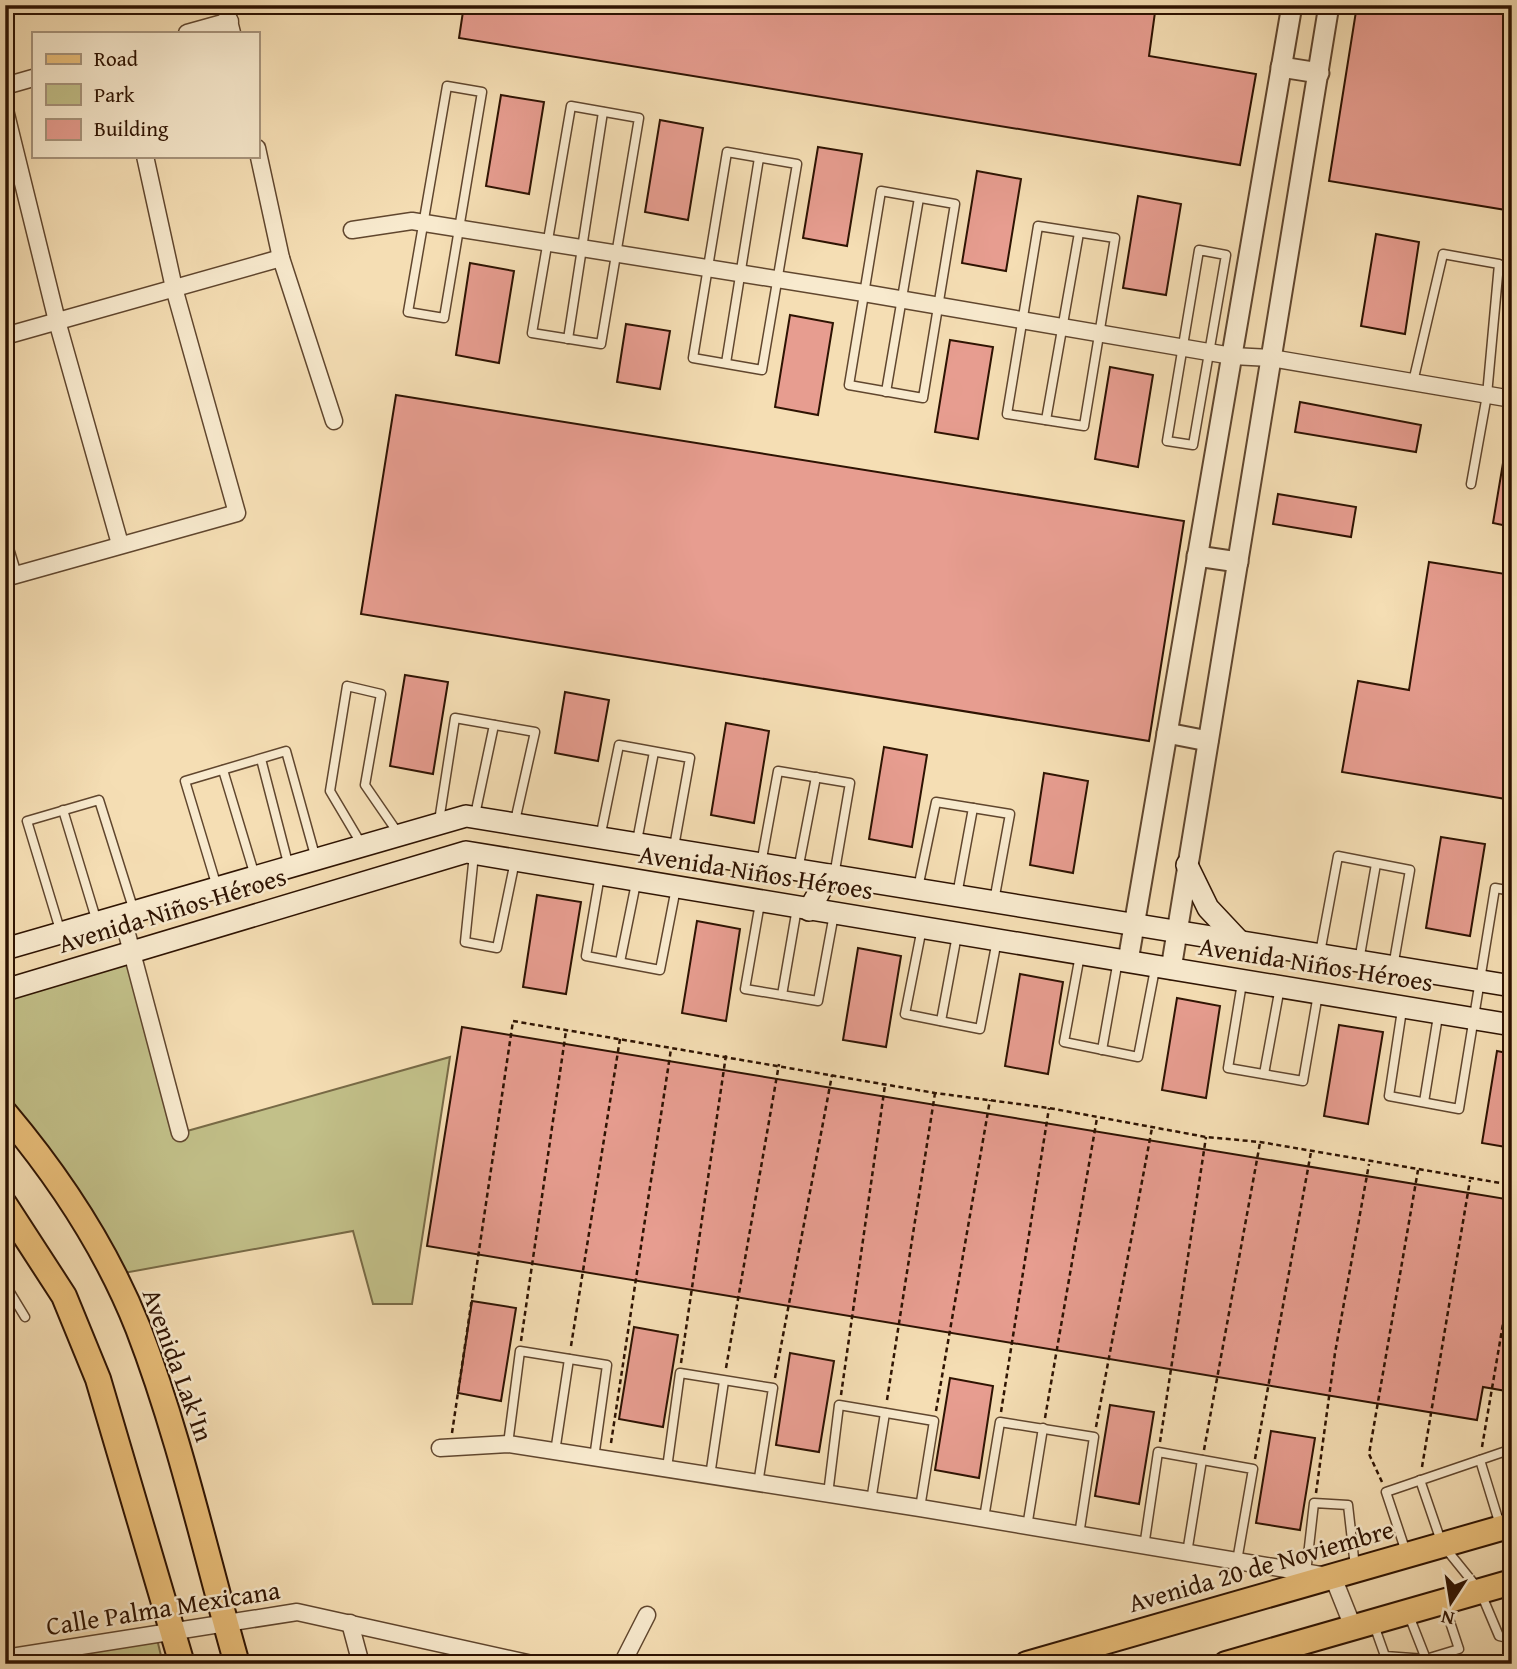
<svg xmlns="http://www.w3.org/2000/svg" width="1517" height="1669" font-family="'Gentium Book Plus',serif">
<rect width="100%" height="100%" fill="#f5deb4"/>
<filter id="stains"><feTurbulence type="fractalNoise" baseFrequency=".00286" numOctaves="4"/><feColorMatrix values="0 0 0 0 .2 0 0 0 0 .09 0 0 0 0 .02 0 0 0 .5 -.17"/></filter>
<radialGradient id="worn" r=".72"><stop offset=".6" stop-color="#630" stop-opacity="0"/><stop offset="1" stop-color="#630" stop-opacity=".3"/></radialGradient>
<g fill="#c2c089" stroke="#786a46" stroke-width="2">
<path d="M131,951L180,1133L450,1057L412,1304H373L353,1231L113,1275L5,1115V990Z"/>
<path d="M157,1639L163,1664H64L62,1657Z"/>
</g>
<g fill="#e79d90" stroke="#2e1302" stroke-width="2">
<path d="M464,5H1156L1149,56L1256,74L1240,165L459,38Z"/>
<path d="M1357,5H1425L1466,12L1468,5H1512V211L1329,181Z"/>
<path d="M501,95L544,102L529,194L486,186Z"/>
<path d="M660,120L703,128L688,220L645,212Z"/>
<path d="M818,147L862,154L847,246L803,238Z"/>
<path d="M977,171L1021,179L1006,271L962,263Z"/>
<path d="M1138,196L1181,204L1166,295L1123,288Z"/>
<path d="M1376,234L1419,242L1405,334L1361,326Z"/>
<path d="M470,263L514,271L499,363L456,355Z"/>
<path d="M790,315L833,323L818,415L775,407Z"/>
<path d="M626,324L670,331L660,389L617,382Z"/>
<path d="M950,340L993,347L978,439L935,432Z"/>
<path d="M1110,367L1153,375L1138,467L1095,459Z"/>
<path d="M396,395L1184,521L1149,741L361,614Z"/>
<path d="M1300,402L1421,425L1416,452L1295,432Z"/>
<path d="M1505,451H1512V527L1493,523Z"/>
<path d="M1278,494L1356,507L1351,537L1273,524Z"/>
<path d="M1429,562L1512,575L1509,696L1512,697V800L1342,772L1358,681L1409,690Z"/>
<path d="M405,675L448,682L433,774L390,766Z"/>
<path d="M565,692L609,700L598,761L555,753Z"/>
<path d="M726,723L769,731L754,823L711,815Z"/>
<path d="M884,747L927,755L912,847L869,839Z"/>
<path d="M1044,773L1088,781L1073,873L1030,865Z"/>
<path d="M1441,837L1485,844L1470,936L1426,928Z"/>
<path d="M537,895L581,902L566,994L523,987Z"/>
<path d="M697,921L740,929L726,1021L682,1013Z"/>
<path d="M858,948L901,956L886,1047L843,1040Z"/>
<path d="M1020,974L1063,982L1048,1074L1005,1066Z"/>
<path d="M1177,998L1220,1006L1206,1098L1162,1090Z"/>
<path d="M1339,1025L1383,1032L1368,1124L1324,1116Z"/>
<path d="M462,1027L1512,1200L1507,1232H1512V1392L1483,1387L1477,1420L427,1246Z"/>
<path d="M1497,1051L1512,1054V1148L1482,1143Z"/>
<path d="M472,1301L516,1308L501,1401L458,1393Z"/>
<path d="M634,1327L678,1335L663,1427L619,1419Z"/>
<path d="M790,1353L834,1361L819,1452L776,1445Z"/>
<path d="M950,1378L993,1386L979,1478L935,1470Z"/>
<path d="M1110,1405L1154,1412L1139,1504L1095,1496Z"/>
<path d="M1271,1431L1315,1438L1300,1530L1256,1523Z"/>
</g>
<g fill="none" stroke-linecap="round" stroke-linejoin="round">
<defs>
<g id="service">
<path d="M447,86L482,92L444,318L408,312Z"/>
<path d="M571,106L639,118L601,344L532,333Z"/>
<path d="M727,152L797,164L762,370L693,358Z"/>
<path d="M881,191L955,204L923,398L849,385Z"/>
<path d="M1038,226L1115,238L1084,426L1007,414Z"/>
<path d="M1199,250L1226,255L1193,445L1167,441Z"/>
<path d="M568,339L603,112"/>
<path d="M726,363L759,158"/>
<path d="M1413,382L1443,254L1499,264L1487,395L1471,484"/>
<path d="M886,392L919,198"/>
<path d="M1046,420L1079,233"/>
<path d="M261,759L289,867"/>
<path d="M223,770L255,876"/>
<path d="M63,810L97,922"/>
<path d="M475,815L494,725"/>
<path d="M439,821L455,718L535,732L515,821"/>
<path d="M600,838L619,745L690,758L674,847"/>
<path d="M637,841L654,752"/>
<path d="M362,845L330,791L347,686L381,694L365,785L398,833"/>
<path d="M474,854L465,942L497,948L515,861"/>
<path d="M761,864L778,771L850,783L834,876"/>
<path d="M798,870L816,777"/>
<path d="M600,875L586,956L660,970L676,888"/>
<path d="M217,887L185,781L286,751L316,859"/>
<path d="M918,888L936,802L1010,814L994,901"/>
<path d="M957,895L973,808"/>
<path d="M760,903L745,989L818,1001L834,914"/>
<path d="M922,928L905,1014L980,1029L997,940"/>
<path d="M61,933L27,821L99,800L134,911"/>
<path d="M1320,953L1338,856L1410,870L1393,967"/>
<path d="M1080,955L1064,1042L1138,1057L1155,969"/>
<path d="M1359,961L1376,864"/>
<path d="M620,962L636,883"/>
<path d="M1242,983L1228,1068L1303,1081L1318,994"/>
<path d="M782,995L797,908"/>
<path d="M1402,1010L1389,1096L1459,1109L1495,888L1512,891"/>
<path d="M941,1021L957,935"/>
<path d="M1102,1050L1118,960"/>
<path d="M1264,1074L1280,987"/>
<path d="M1424,1102L1438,1016"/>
<path d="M5,1284L25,1317"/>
<path d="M508,1444L520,1351L607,1365L594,1458"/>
<path d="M555,1452L569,1359"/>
<path d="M1480,1460L1500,1525"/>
<path d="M667,1468L680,1373L773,1388L758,1484"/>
<path d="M710,1476L724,1381"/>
<path d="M1420,1480L1442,1544L1480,1591L1499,1636L1512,1639"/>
<path d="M828,1494L839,1405L934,1421L920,1508"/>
<path d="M871,1501L885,1413"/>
<path d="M984,1518L1000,1422L1094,1437L1079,1535"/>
<path d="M1027,1527L1043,1428"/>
<path d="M1144,1547L1158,1452L1253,1469L1237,1561"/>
<path d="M1406,1552L1386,1492L1512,1449"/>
<path d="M1187,1553L1202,1460"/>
<path d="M1306,1573L1314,1503L1348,1505L1355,1567"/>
<path d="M1408,1613L1426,1659"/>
<path d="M1374,1625L1385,1656L1426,1659L1459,1649L1444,1604"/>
</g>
<g id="minor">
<path d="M225,5L232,33"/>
<path d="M187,33L230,21"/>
<path d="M5,86L33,78"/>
<path d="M5,110L57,321L120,544"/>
<path d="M257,148L281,258L334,421"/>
<path d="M352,230L412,221L864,293L1232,356L1271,358L1512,399"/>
<path d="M5,336L281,258"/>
<path d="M5,549L13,575"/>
<path d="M5,578L237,513L174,288L145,156"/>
<path d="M122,915L180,1133"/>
<path d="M440,1448L508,1444L920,1508L1333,1577L1353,1627"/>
<path d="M350,1623L361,1664"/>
<path d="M5,1658L297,1612L532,1664"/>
<path d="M622,1664L647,1615"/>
</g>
<g id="tertiary">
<path d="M1281,67L1319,73"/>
<path d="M1197,556L1238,562"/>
<path d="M1167,733L1208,741"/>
<path d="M1128,961L1292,5"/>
<path d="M1171,969L1329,5"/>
</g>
<g id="secondary">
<path d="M1187,865L1208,908L1239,941"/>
<path d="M809,910L829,875"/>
<path d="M5,949L466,816L1512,986"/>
<path d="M5,990L466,852L1512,1025"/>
</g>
<g id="primary">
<path d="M5,1113C59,1177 107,1250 138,1328C180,1437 205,1552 237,1664"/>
<path d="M5,1205L64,1296L98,1379L182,1664"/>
<path d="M1027,1664L1512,1525"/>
<path d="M1226,1664L1512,1582"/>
</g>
</defs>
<use href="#service" stroke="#60462e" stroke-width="11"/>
<use href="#minor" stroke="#60462e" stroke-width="19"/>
<use href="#tertiary" stroke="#60462e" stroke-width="23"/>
<use href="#secondary" stroke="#2e1302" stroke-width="24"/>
<use href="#primary" stroke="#2e1302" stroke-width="28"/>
<g stroke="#2e1302" stroke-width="2.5" stroke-dasharray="5 3.5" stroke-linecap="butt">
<path d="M521,1341L566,1031"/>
<path d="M571,1346L620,1039"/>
<path d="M681,1363L726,1055"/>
<path d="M726,1368L779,1064"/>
<path d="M775,1378L832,1075"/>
<path d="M841,1395L885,1085"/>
<path d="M887,1400L935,1093"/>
<path d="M936,1411L990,1100"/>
<path d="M1001,1412L1049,1108"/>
<path d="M1045,1418L1097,1118"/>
<path d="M1096,1427L1152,1128"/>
<path d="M452,1433L513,1021L935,1093L1049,1108L1206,1137L1260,1142L1512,1185"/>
<path d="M1160,1442L1206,1137"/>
<path d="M611,1443L671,1049"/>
<path d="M1482,1447L1512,1271"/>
<path d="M1204,1450L1260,1143"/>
<path d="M1255,1459L1311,1152"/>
<path d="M1422,1467L1470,1180"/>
<path d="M1382,1482L1369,1454L1418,1170"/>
<path d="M1316,1493L1335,1353L1369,1164"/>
</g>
<use href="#service" stroke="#f8eace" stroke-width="8"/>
<use href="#minor" stroke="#f8eace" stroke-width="16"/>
<use href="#tertiary" stroke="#f8eace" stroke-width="19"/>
<use href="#secondary" stroke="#f8eace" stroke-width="21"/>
<use href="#primary" stroke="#eabf7a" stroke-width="24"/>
</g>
<g text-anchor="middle" stroke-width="5" stroke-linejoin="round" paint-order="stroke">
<g font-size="26" fill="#2e1302" stroke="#f8eace">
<text transform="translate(756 872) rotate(9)" y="9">Avenida Niños Héroes</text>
<text transform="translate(172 910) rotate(-17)" y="9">Avenida Niños Héroes</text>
<text transform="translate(1316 964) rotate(9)" y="9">Avenida Niños Héroes</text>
<text transform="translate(178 1365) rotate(70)" y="9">Avenida Lak'In</text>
<text transform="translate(1261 1566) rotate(-16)" y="9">Avenida 20 de Noviembre</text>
<text transform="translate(163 1608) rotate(-9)" y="9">Calle Palma Mexicana</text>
</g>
</g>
<rect width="1517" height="1669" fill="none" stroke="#f5deb4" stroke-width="28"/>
<rect x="7" y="7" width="1503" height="1655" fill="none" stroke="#2e1302" stroke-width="3.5"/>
<rect x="14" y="14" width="1489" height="1641" fill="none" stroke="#2e1302" stroke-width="2"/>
<rect x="32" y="32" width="228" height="126" fill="#f8eace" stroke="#a7947c" stroke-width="2"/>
<rect x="46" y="54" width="35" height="10" fill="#eabf7a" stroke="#a7947c" stroke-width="2"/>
<text x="94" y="66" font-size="21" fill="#2e1302">Road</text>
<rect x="46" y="84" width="35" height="21" fill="#c2c089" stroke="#a7947c" stroke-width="2"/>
<text x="94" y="102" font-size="21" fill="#2e1302">Park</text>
<rect x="46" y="119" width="35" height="21" fill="#e79d90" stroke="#a7947c" stroke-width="2"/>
<text x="94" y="136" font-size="21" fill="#2e1302">Building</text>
<g transform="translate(1451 1602) rotate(192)" stroke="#f8eace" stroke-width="5" paint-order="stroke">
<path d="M0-5L12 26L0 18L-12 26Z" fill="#2e1302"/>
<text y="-10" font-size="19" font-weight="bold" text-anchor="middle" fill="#2e1302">N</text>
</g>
<rect width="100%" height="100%" filter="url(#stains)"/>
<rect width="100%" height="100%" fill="url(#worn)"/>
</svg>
